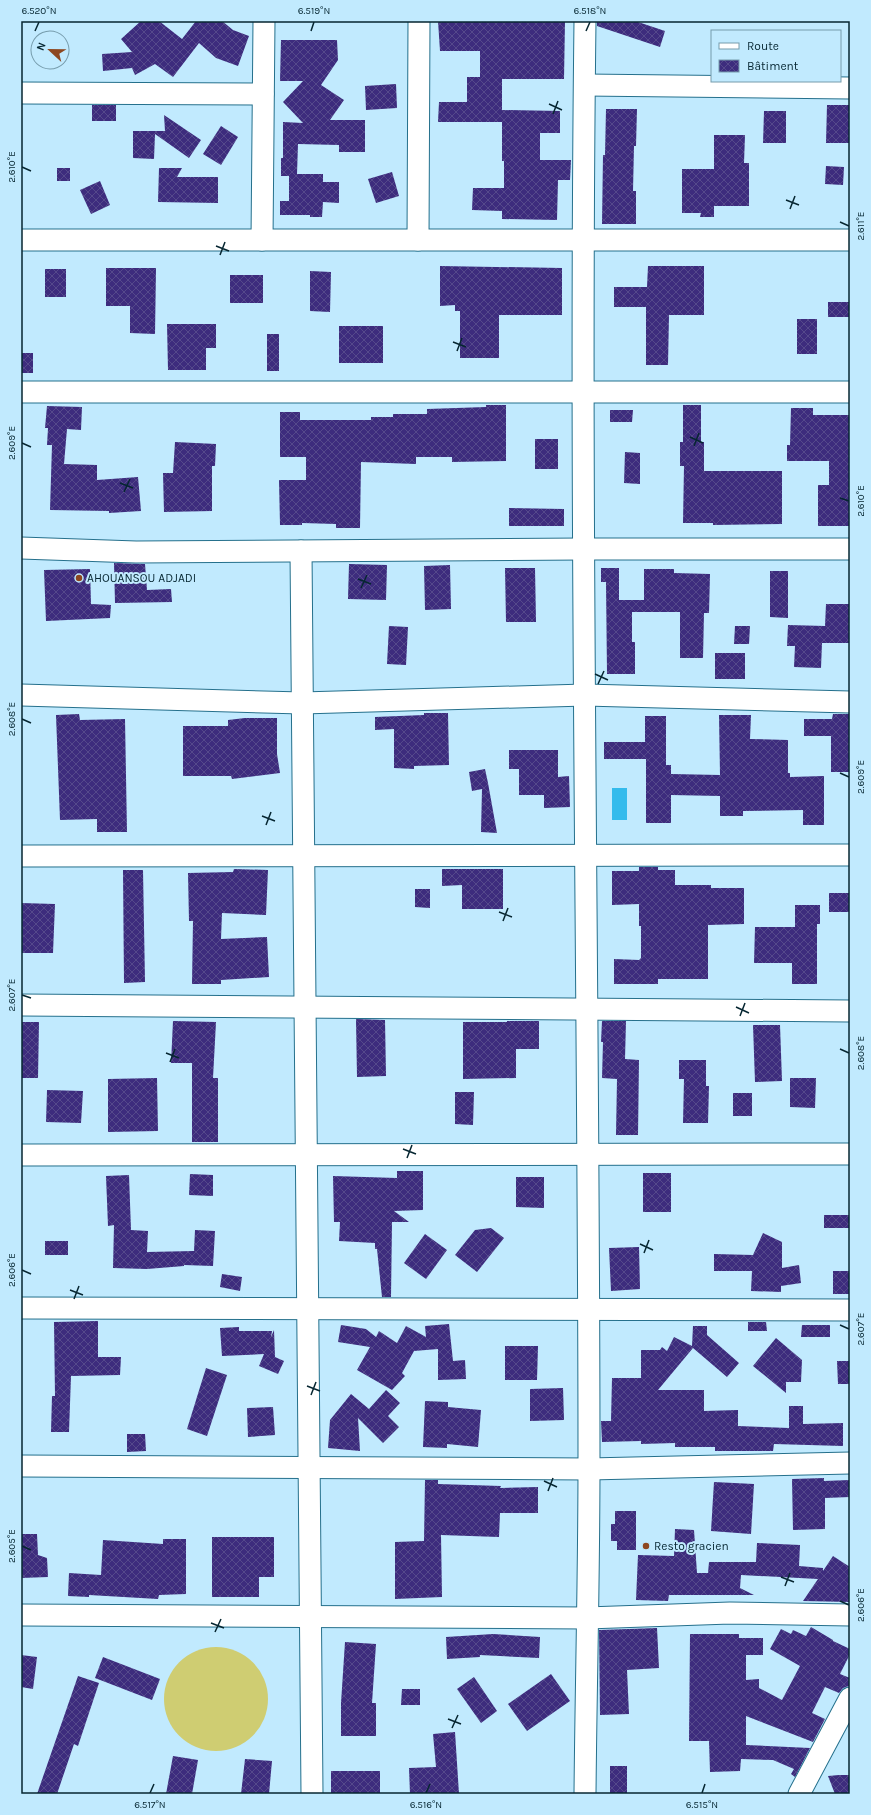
<svg xmlns="http://www.w3.org/2000/svg" width="871" height="1815" font-family="Karla,sans-serif">
<defs>
<pattern id="building-cross-hatch" width="8" height="8" patternUnits="userSpaceOnUse"><rect width="8" height="8" fill="#3d2c7d"/><path d="M0 0l8 8M0 8l8-8" fill="none" stroke="#55498b"/></pattern>
</defs>
<rect width="100%" height="100%" fill="#c1eafe"/>
<circle fill="#cfcd72" cx="216" cy="1699" r="52"/>
<rect fill="#34bbec" x="612" y="788" width="15" height="32"/>
<g fill="url(#building-cross-hatch)">
<path d="M141,21H159L182,39L196,21H222L233,30L249,36L238,66L216,58L199,43L173,77L155,64L135,75L132,68L103,71L102,54L132,52L121,39Z"/>
<path d="M438,21H565L564,79H502V110L560,111V133H540V160H571L570,180H558L557,220L502,219V211L472,210L473,188H504V161H502V122H438L439,102H467V77H480V51H440Z"/>
<path d="M597,21H635L665,31L660,47L597,26Z"/>
<path d="M281,40H337L338,60L321,85L344,100L330,120H365V152H339V145L298,144L297,174H323V182H339V203L323,202L322,217H310V215H280V201H289V176H281V158H283V122L303,123L283,102L303,81H280Z"/>
<path d="M396,84L397,108L366,110L365,86Z"/>
<rect x="92" y="105" width="24" height="16"/>
<path d="M827,105H850V143H826Z"/>
<path d="M606,109H637L636,146H634L633,191H636V224H602L603,155H605Z"/>
<path d="M764,111H786V143H763Z"/>
<path d="M164,115L201,140L189,158L155,134L154,159L133,158V131H165Z"/>
<path d="M221,126L238,137L221,165L203,154Z"/>
<path d="M714,135H745L744,163H749V206H714V217H700L701,213H682V169H714Z"/>
<path d="M826,166L844,167L843,185L825,184Z"/>
<rect x="57" y="168" width="13" height="13"/>
<path d="M159,168H182L177,177H218V203L158,202Z"/>
<path d="M392,172L399,196L376,203L368,179Z"/>
<path d="M100,181L110,205L91,214L80,190Z"/>
<path d="M440,266L562,268V315H499V358H460V311H455V305L440,306Z"/>
<path d="M648,266H704V315H669L668,365H646V307H614V287H647Z"/>
<path d="M106,268H156L155,334L130,333V306H106Z"/>
<rect x="45" y="269" width="21" height="28"/>
<path d="M310,271L331,272L330,312L310,311Z"/>
<rect x="230" y="275" width="33" height="28"/>
<rect x="828" y="302" width="22" height="15"/>
<rect x="797" y="319" width="20" height="35"/>
<path d="M167,324H216V348H206V370H168Z"/>
<rect x="339" y="326" width="44" height="37"/>
<rect x="267" y="334" width="12" height="37"/>
<rect x="21" y="353" width="12" height="20"/>
<path d="M486,405H506V461L452,462V457H416V464L361,462L360,528H336V524L302,523V525H280L279,480H306V457H280V412H300V420H371V417H393V414H427V409L486,407Z"/>
<path d="M683,405H701V442H704V471H782V524L713,525V523H683L684,466H680V442H683Z"/>
<path d="M47,406L82,407L81,430L67,429L64,464L97,465V480L138,477L141,511L109,513V511L50,510L52,445H47L48,428H45Z"/>
<path d="M791,408H813V415H850L849,526H818V485H829V461H787V445H790Z"/>
<path d="M610,410H633L632,422H610Z"/>
<rect x="535" y="439" width="23" height="30"/>
<path d="M175,442L216,444L215,466H212V511L164,512L163,473H173Z"/>
<path d="M625,452L640,453V484L624,483Z"/>
<path d="M509,508L564,509V526H509Z"/>
<path d="M114,563L145,564L147,590L171,589L172,602L115,603Z"/>
<path d="M349,564L387,565L386,600L348,599Z"/>
<path d="M450,565L451,609L425,610L424,566Z"/>
<path d="M505,568H535L536,622H506Z"/>
<path d="M601,568H619V600H644V569H674V573L710,574L709,613H704L703,658H680V612H632V642H635V674H607L606,582H601Z"/>
<path d="M90,569L91,604L111,605L110,618L46,621L44,570Z"/>
<path d="M770,571H788V618L770,617Z"/>
<path d="M826,604H850V643H822L821,668L794,667L795,646H787L788,625L825,626Z"/>
<path d="M389,626L408,627L406,665L387,664Z"/>
<path d="M735,626H750L749,644H734Z"/>
<rect x="715" y="653" width="30" height="26"/>
<path d="M424,713H448L449,765L414,766V769L394,768V729L375,730V717L424,715Z"/>
<path d="M79,714L80,720L125,719L127,832H97V819L60,820L56,715Z"/>
<path d="M833,714H850V772H831V736H804V719H832Z"/>
<path d="M719,715H751L750,739L788,740V773H790V777L824,776V825H803V810L743,811V816H720V796L671,795V823H646V759H604V742H645V716H666V765H671V774L720,775Z"/>
<path d="M245,718H277V754L280,773L232,779L231,776H183V726H228V720Z"/>
<path d="M509,750H558V777L569,776L570,807L544,808V795H519V769H509Z"/>
<path d="M485,769L488,783L497,833L481,832L482,789L472,791L469,772Z"/>
<path d="M639,867H658V870H675V885H711V888H744V924L708,925V979H658V984H614V959L639,960L641,958V926H639V904L612,905V871H639Z"/>
<path d="M234,869L268,870L266,915L222,913L221,939L267,937L269,977L221,980V984H192L193,921H189L188,873L233,872Z"/>
<path d="M442,869H503V909H462V885L442,886Z"/>
<path d="M123,870H143L145,982L124,983Z"/>
<path d="M415,889H430V908L415,907Z"/>
<rect x="829" y="893" width="21" height="19"/>
<path d="M21,903L55,904L53,953H21Z"/>
<path d="M795,905H820V924H817V984H792V963H754L755,927H795Z"/>
<path d="M356,1019L385,1020L386,1076L357,1077Z"/>
<path d="M173,1021L216,1022L213,1078H218V1142H192V1063H171Z"/>
<path d="M507,1021H539V1049H516V1078L463,1079V1022H507Z"/>
<path d="M602,1021H626L625,1059L639,1060L638,1135H616L617,1079L602,1078L603,1042H601Z"/>
<path d="M21,1022H39L38,1078H21Z"/>
<path d="M753,1025H780L782,1081L755,1082Z"/>
<path d="M679,1060H706V1086H709L708,1123H683L684,1079H679Z"/>
<path d="M157,1078L158,1131L108,1132V1079Z"/>
<path d="M790,1078H816L815,1108L790,1107Z"/>
<path d="M47,1090L83,1091L81,1123L46,1122Z"/>
<path d="M455,1092H474L473,1125L455,1124Z"/>
<rect x="733" y="1093" width="19" height="23"/>
<path d="M397,1171H423V1210L394,1211L409,1222H392L391,1297H382L377,1249H375V1243L339,1241L340,1222H334L333,1176L397,1178Z"/>
<rect x="643" y="1173" width="28" height="39"/>
<path d="M190,1174L213,1175V1196L189,1195Z"/>
<path d="M129,1175L131,1230L148,1231L147,1252L194,1251L195,1230L215,1231L213,1266L184,1265V1266L147,1269L113,1268L114,1225L108,1226L106,1176Z"/>
<path d="M516,1177H544V1208L516,1207Z"/>
<rect x="824" y="1215" width="26" height="13"/>
<path d="M491,1228L504,1238L477,1272L455,1255L475,1230Z"/>
<path d="M763,1233L782,1242V1268L799,1265L801,1283L781,1286V1292L751,1291L752,1271H714V1254L753,1255Z"/>
<path d="M425,1234L447,1250L426,1279L404,1263Z"/>
<rect x="45" y="1241" width="23" height="14"/>
<path d="M639,1247L640,1289L611,1291L609,1248Z"/>
<rect x="833" y="1271" width="17" height="23"/>
<path d="M222,1274L242,1277L240,1291L220,1287Z"/>
<path d="M98,1321V1357H121L120,1375L71,1376L69,1432H51L52,1396H55L54,1322Z"/>
<path d="M748,1322H766L767,1331H748Z"/>
<path d="M449,1324L453,1361L465,1360L466,1379L438,1380V1349L414,1351L402,1373L405,1376L392,1390L357,1370L370,1347L338,1342L341,1325L366,1329L376,1337L379,1331L397,1343L406,1326L426,1337L425,1326Z"/>
<path d="M802,1325H830V1337H801Z"/>
<path d="M693,1326H707V1335L739,1363L727,1377L693,1348L658,1390H704V1411L738,1410V1426L789,1428V1406H803V1424L843,1423V1446L774,1444L773,1451H715V1447H675V1443L641,1444V1441L602,1442L601,1421H611L612,1378H641V1350H660L662,1347L667,1351L674,1337L692,1346Z"/>
<path d="M239,1327V1331H272L271,1337L274,1330L275,1357L284,1361L278,1374L259,1366L264,1354L222,1356L220,1328Z"/>
<path d="M776,1338L802,1360L801,1382H786V1393L753,1366Z"/>
<path d="M505,1346H538L537,1380H505Z"/>
<path d="M837,1361H850V1384H838Z"/>
<path d="M206,1368L227,1375L207,1436L187,1429Z"/>
<path d="M563,1388L564,1420L530,1421V1389Z"/>
<path d="M386,1390L400,1403L388,1416L399,1427L383,1443L358,1418L360,1451L328,1448L330,1420L351,1394L369,1409Z"/>
<path d="M425,1401L448,1402V1407L481,1410L478,1447L447,1444V1448L423,1447Z"/>
<path d="M273,1407L275,1435L248,1437L247,1408Z"/>
<path d="M127,1434H145L146,1451L127,1452Z"/>
<path d="M824,1478V1481L850,1480V1497L825,1498V1529L793,1530L792,1479Z"/>
<path d="M425,1480H438V1484L501,1486L500,1488L538,1487V1513H500L499,1537L441,1535L442,1597L395,1599V1542L424,1541Z"/>
<path d="M714,1482L754,1484L751,1534L711,1531Z"/>
<path d="M615,1511H636V1550H617V1541H611V1524H615Z"/>
<path d="M675,1529L694,1530L697,1573H708L709,1562H756L757,1543L800,1545L799,1566L823,1568V1571L833,1556L850,1567V1602L803,1601L818,1579L741,1575L740,1588L754,1595H669L668,1601L636,1600L638,1555L674,1556Z"/>
<path d="M21,1534H37L38,1555L47,1558L48,1577L21,1578Z"/>
<path d="M212,1537H274V1577H259V1597H212Z"/>
<path d="M163,1539H186V1594L159,1595L158,1599L89,1595V1597L68,1596L69,1573L101,1575L103,1540L163,1544Z"/>
<path d="M811,1627L833,1640V1641L850,1649V1654L840,1674L850,1678V1683L849,1686L843,1688L839,1693L825,1687L812,1713L825,1719L813,1742L746,1716V1745L810,1748L795,1777L791,1774L794,1769L773,1760L741,1759L740,1771L710,1772L709,1741H689L690,1634H739V1638H763V1655H746V1680L759,1679V1688L782,1700L800,1666L770,1649L781,1629L791,1634L793,1630L806,1636Z"/>
<path d="M657,1628L659,1668L627,1670L629,1714L600,1715L599,1630Z"/>
<path d="M493,1634L540,1637L539,1658L480,1655V1657L447,1659L446,1637Z"/>
<path d="M345,1642L376,1644L372,1703H376V1736H341V1703Z"/>
<path d="M21,1655L37,1657L33,1689L21,1687Z"/>
<path d="M103,1657L160,1679L152,1700L95,1678Z"/>
<path d="M551,1674L570,1701L527,1731L508,1704Z"/>
<path d="M78,1676L99,1683L78,1746L74,1744L57,1794H37Z"/>
<path d="M474,1677L497,1711L481,1723L457,1689Z"/>
<path d="M402,1689H420V1705H401Z"/>
<path d="M455,1732L459,1794H410L409,1768L436,1767L433,1734Z"/>
<path d="M173,1756L198,1760L192,1794H166Z"/>
<path d="M245,1759L272,1761L269,1794H241Z"/>
<rect x="610" y="1766" width="17" height="28"/>
<rect x="331" y="1771" width="49" height="23"/>
<path d="M839,1775H850V1794H835L828,1776Z"/>
</g>
<g fill="none" stroke-linecap="round" stroke-linejoin="round">
<defs>
<g id="minor">
<path d="M585,85L850,88"/>
<path d="M21,93L263,94"/>
<path d="M21,240H850"/>
<path d="M262,240L264,21"/>
<path d="M418,240L419,21"/>
<path d="M21,392H850"/>
<path d="M21,548L136,552L583,549H850"/>
<path d="M301,551L312,1794"/>
<path d="M21,695L302,703L585,695L850,702"/>
<path d="M21,856L850,855"/>
<path d="M21,1005L850,1011"/>
<path d="M21,1155L850,1154"/>
<path d="M21,1308L850,1310"/>
<path d="M21,1466L589,1469L850,1463"/>
<path d="M21,1615L587,1618L730,1613L850,1615"/>
<path d="M585,1794C586,1684 589,1574 589,1464C589,983 579,502 585,21"/>
<path d="M799,1794L850,1698"/>
</g>
</defs>
<use href="#minor" stroke="#25708c" stroke-width="23"/>
<use href="#minor" stroke="#fff" stroke-width="21"/>
</g>
<path fill="none" stroke="#062631" stroke-width="1.5" d="M35,31L39,22M311,31L314,22M586,31L590,22M549,104L562,110M553,114L558,101M22,167L31,171M786,200L799,205M790,209L795,196M840,222L849,226M216,246L229,251M220,255L225,242M453,342L466,347M457,351L462,338M690,437L703,443M22,443L31,447M694,446L699,433M120,483L133,488M124,492L130,479M840,498L849,501M358,579L371,584M361,588L367,575M595,674L608,680M598,684L604,671M22,719L31,723M840,773L849,777M262,816L275,821M266,825L271,812M499,912L512,917M503,921L508,908M22,995L31,998M736,1007L749,1013M740,1016L745,1003M840,1049L849,1053M166,1053L179,1058M170,1062L175,1049M403,1149L416,1154M407,1158L412,1145M640,1244L653,1250M644,1253L649,1240M22,1270L31,1274M70,1290L83,1295M74,1299L79,1286M840,1325L849,1329M307,1386L320,1391M311,1395L316,1382M544,1481L557,1487M548,1491L553,1478M22,1546L31,1550M781,1577L794,1582M785,1586L790,1573M840,1601L849,1605M211,1623L224,1628M215,1632L221,1619M448,1719L461,1724M452,1728L458,1715M150,1793L154,1784M426,1793L430,1784M702,1793L705,1784"/>
<g fill="#8d4720" stroke="#c1eafe" stroke-width="1.5">
<circle cx="79" cy="578" r="4"/>
<circle cx="646" cy="1546" r="4"/>
</g>
<g text-anchor="middle" stroke-width="4" stroke-linejoin="round" paint-order="stroke">
<g font-size="12" fill="#062631" stroke="#c1eafe" text-anchor="start">
<text x="87" y="582">AHOUANSOU ADJADI</text>
<text x="654" y="1550">Resto gracien</text>
</g>
</g>
<rect width="871" height="1815" fill="none" stroke="#c1eafe" stroke-width="44"/>
<rect x="711" y="30" width="130" height="52" fill="#c1eafe" stroke="#769cac"/>
<rect x="719" y="43" width="20" height="6" fill="#ffffff" stroke="#769cac"/>
<text x="747" y="50" font-size="12" fill="#062631">Route</text>
<rect x="719" y="60" width="20" height="12" fill="url(#building-cross-hatch)" stroke="#769cac"/>
<text x="747" y="70" font-size="12" fill="#062631">Bâtiment</text>
<g transform="translate(50 50) rotate(292)"><circle r="19" fill="#c1eafe" stroke="#769cac"/>
<path d="M0-3L7 15L0 10L-7 15Z" fill="#8d4720"/>
<text y="-6" font-size="11" font-weight="bold" text-anchor="middle" fill="#062631">N</text>
</g>
<rect x="22" y="22" width="827" height="1771" fill="none" stroke="#062631" stroke-width="1.5"/>
<g font-size="10" text-anchor="middle" fill="#062631">
<text x="39" y="14">6.520°N</text>
<text x="314" y="14">6.519°N</text>
<text x="590" y="14">6.518°N</text>
<text transform="translate(11 167) rotate(-90)" y="4">2.610°E</text>
<text transform="translate(860 226) rotate(-90)" y="4">2.611°E</text>
<text transform="translate(11 443) rotate(-90)" y="4">2.609°E</text>
<text transform="translate(860 501) rotate(-90)" y="4">2.610°E</text>
<text transform="translate(11 719) rotate(-90)" y="4">2.608°E</text>
<text transform="translate(860 777) rotate(-90)" y="4">2.609°E</text>
<text transform="translate(11 995) rotate(-90)" y="4">2.607°E</text>
<text transform="translate(860 1053) rotate(-90)" y="4">2.608°E</text>
<text transform="translate(11 1270) rotate(-90)" y="4">2.606°E</text>
<text transform="translate(860 1329) rotate(-90)" y="4">2.607°E</text>
<text transform="translate(11 1546) rotate(-90)" y="4">2.605°E</text>
<text transform="translate(860 1605) rotate(-90)" y="4">2.606°E</text>
<text x="150" y="1808">6.517°N</text>
<text x="426" y="1808">6.516°N</text>
<text x="702" y="1808">6.515°N</text>
</g>
</svg>
